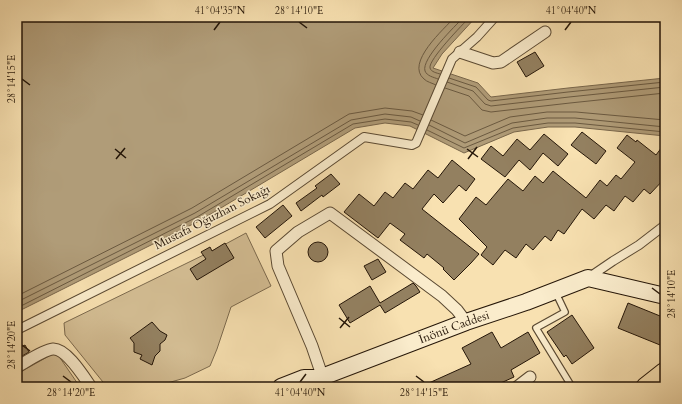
<svg xmlns="http://www.w3.org/2000/svg" width="682" height="404" font-family="Cardo,serif">
<rect width="100%" height="100%" fill="#f8e1b1"/>
<filter id="stains"><feTurbulence type="fractalNoise" baseFrequency=".005" numOctaves="4"/><feColorMatrix values="0 0 0 0 .2 0 0 0 0 .09 0 0 0 0 .02 0 0 0 .5 -.17"/></filter>
<radialGradient id="worn" r=".72"><stop offset=".6" stop-color="#630" stop-opacity="0"/><stop offset="1" stop-color="#630" stop-opacity=".3"/></radialGradient>
<g fill="#d4be94" stroke="#7c6a4e">
<path d="M246,233L271,286L231,307L217,349L210,366L185,378L153,387H107L65,335L64,323L220,247Z"/>
<path d="M56,352L80,387H17V374Z"/>
</g>
<path fill="#b09c78" stroke="#78664b" d="M17,17H476L442,54L433,68L478,83L491,97L568,88L665,78V136L575,127H548L514,132L464,153L410,126L385,123L355,128L199,221L17,312Z"/>
<g fill="none" stroke-linecap="round" stroke-linejoin="round">
<g stroke="#6a5940" stroke-width="1">
<path d="M440,74C437,73 431,72 430,68C428,60 463,24 470,17"/>
<path d="M449,78L476,87L488,100L491,101L568,92L665,82"/>
<path d="M438,79C433,77 427,76 425,71C421,59 455,26 464,17"/>
<path d="M447,82L473,91L485,104L491,106L569,97L665,87"/>
<path d="M436,85C432,83 427,82 424,79C405,63 444,29 455,17"/>
<path d="M445,88L469,96L482,110L491,112L570,103L665,93"/>
<path d="M431,120L465,136L510,117L547,112H576L665,120"/>
<path d="M429,125L465,143L512,123L547,118H575L665,127"/>
<path d="M427,130L464,148L513,128L548,123H575L665,132"/>
<path d="M17,296L192,208L349,114L385,108L412,111L423,115"/>
<path d="M17,302L195,213L351,120L385,114L411,117L420,121"/>
<path d="M17,308L197,217L353,124L385,119L411,122L418,125"/>
</g>
</g>
<g fill="#938060" stroke="#251608">
<path d="M535,52L544,66L526,77L517,62Z"/>
<path d="M582,132L606,151L596,164L571,145Z"/>
<path d="M544,134L568,154L558,166L543,153L530,170L519,160L505,177L481,159L491,146L503,156L517,139L530,150Z"/>
<path d="M627,135L636,142L637,140L656,155L665,143V178L650,194L644,189L633,202L625,196L614,211L606,205L594,219L582,209L564,234L558,230L551,241L545,236L533,250L526,244L516,258L505,250L493,265L481,255L487,247L459,219L476,197L486,205L508,179L523,191L535,176L543,183L553,171L586,198L600,180L607,186L616,175L621,179L635,162L617,148Z"/>
<path d="M452,160L475,179L466,191L459,185L443,203L434,194L422,209L479,254L471,263L454,280L443,269L444,268L427,254L424,258L400,240L405,234L390,223L378,238L344,212L359,194L374,206L385,192L393,198L405,183L413,189L428,170L438,178Z"/>
<path d="M331,174L340,184L323,197L322,195L301,211L296,203L317,188L315,186Z"/>
<path d="M283,205L292,216L265,238L256,227Z"/>
<circle cx="318" cy="252" r="10"/>
<path d="M225,243L234,258L197,280L190,269L206,259L201,252L210,247L212,251Z"/>
<path d="M378,259L386,272L372,280L364,266Z"/>
<path d="M413,283L416,286L420,292L385,313L380,305L350,323L339,305L370,286L380,303Z"/>
<path d="M628,303L665,318V347L618,328Z"/>
<path d="M572,315L594,348L572,364L566,355L564,357L547,332Z"/>
<path d="M152,322L160,331L167,335L165,340L160,344V351L155,356L152,365L140,359L142,355L134,352V343L130,338Z"/>
<path d="M492,332L501,348L528,332L540,353L511,370L514,377L492,387H420L471,364L462,348Z"/>
<path d="M25,345L29,352L17,359V349Z"/>
</g>
<g fill="none" stroke-linecap="round" stroke-linejoin="round">
<defs>
<path id="service" d="M555,291L565,312L536,328L572,387"/>
<g id="pedestrian">
<path d="M588,278L613,261L639,245L665,225"/>
<path d="M17,330L270,204L364,137L412,145L416,143L452,59L477,37L495,17"/>
</g>
<g id="minor">
<path d="M460,52L493,63L501,62L545,32"/>
<path d="M17,367C26,362 43,350 53,349C66,348 84,377 91,387"/>
<path d="M326,387L312,346L278,266L276,251L298,232L330,213L442,296L457,310L466,322"/>
<path d="M517,387L530,377"/>
</g>
<g id="secondary">
<path d="M281,387L304,378H316"/>
<path id="s1" d="M305,387L322,377L466,322L526,302L588,278L665,296"/>
</g>
<path id="trunk" d="M645,387L664,372"/>
</defs>
<use href="#service" stroke="#5a4932" stroke-width="8"/>
<use href="#pedestrian" stroke="#5a4932" stroke-width="10"/>
<use href="#minor" stroke="#5a4932" stroke-width="13"/>
<use href="#secondary" stroke="#251608" stroke-width="18"/>
<use href="#trunk" stroke="#251608" stroke-width="20"/>
<use href="#service" stroke="#faeccc" stroke-width="5.5"/>
<use href="#pedestrian" stroke="#faeccc" stroke-width="8"/>
<use href="#minor" stroke="#faeccc" stroke-width="11"/>
<use href="#secondary" stroke="#faeccc" stroke-width="16"/>
<use href="#trunk" stroke="#f8e1b1" stroke-width="18"/>
</g>
<path fill="none" stroke="#251608" stroke-width="1.5" d="M299,22L307,28M214,30L220,22M565,30L571,22M22,79L30,85M115,149L126,158M467,149L478,157M116,159L125,148M468,159L477,147M652,288L660,294M339,318L350,327M340,328L349,317M22,345L30,351M63,376L71,382M416,376L424,382M300,382L306,374"/>
<g text-anchor="middle" stroke-width="3" stroke-linejoin="round" paint-order="stroke">
<g font-size="12" fill="#251608" stroke="#faeccc">
<text transform="translate(212 217) rotate(-27)" y="4">Mustafa Oğuzhan Sokağı</text>
<text dy="4" stroke="none"><textPath href="#s1" startOffset="161">İnönü Caddesi</textPath></text>
</g>
</g>
<rect width="682" height="404" fill="none" stroke="#f8e1b1" stroke-width="44"/>
<rect x="22" y="22" width="638" height="360" fill="none" stroke="#251608" stroke-width="1.5"/>
<g font-size="10" text-anchor="middle" fill="#251608">
<text x="220" y="14">41°04'35"N</text>
<text x="299" y="14">28°14'10"E</text>
<text x="571" y="14">41°04'40"N</text>
<text transform="translate(11 79) rotate(-90)" y="4">28°14'15"E</text>
<text transform="translate(671 294) rotate(-90)" y="4">28°14'10"E</text>
<text transform="translate(11 345) rotate(-90)" y="4">28°14'20"E</text>
<text x="71" y="396">28°14'20"E</text>
<text x="300" y="396">41°04'40"N</text>
<text x="424" y="396">28°14'15"E</text>
</g>
<rect width="100%" height="100%" filter="url(#stains)"/>
<rect width="100%" height="100%" fill="url(#worn)"/>
</svg>
